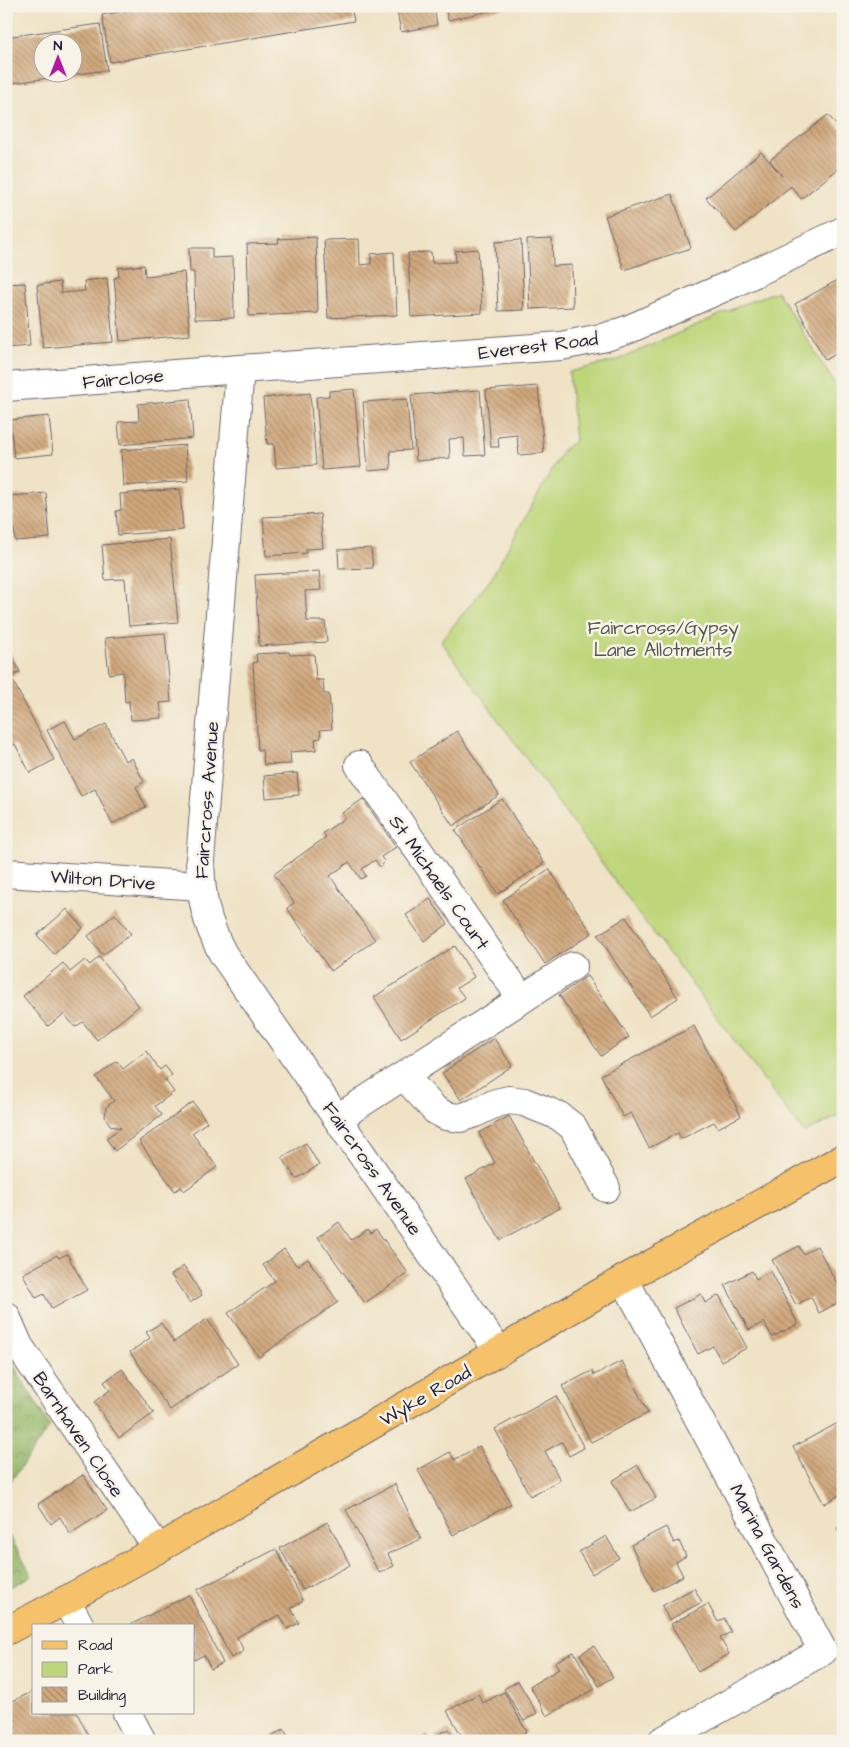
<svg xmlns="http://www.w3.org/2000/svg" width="849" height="1747" font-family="'Architects Daughter',sans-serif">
<defs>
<pattern id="forest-crowns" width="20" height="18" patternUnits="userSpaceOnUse" patternTransform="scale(1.25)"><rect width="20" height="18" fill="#96b76a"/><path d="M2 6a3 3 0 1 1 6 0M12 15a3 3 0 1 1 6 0" fill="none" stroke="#7a9458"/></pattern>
<pattern id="building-back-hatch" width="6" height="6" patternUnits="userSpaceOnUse" patternTransform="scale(1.25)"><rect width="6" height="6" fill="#d0a77b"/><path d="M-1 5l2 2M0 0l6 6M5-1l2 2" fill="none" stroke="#a88866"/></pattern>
</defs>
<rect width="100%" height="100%" fill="#f7f3e8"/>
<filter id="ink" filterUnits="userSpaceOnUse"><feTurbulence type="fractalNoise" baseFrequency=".02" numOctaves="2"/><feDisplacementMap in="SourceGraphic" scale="10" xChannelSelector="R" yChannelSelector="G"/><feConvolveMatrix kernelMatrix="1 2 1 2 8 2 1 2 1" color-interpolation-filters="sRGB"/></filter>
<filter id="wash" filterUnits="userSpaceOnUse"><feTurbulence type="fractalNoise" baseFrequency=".0096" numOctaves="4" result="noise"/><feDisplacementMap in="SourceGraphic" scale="20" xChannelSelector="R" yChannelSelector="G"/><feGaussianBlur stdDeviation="1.12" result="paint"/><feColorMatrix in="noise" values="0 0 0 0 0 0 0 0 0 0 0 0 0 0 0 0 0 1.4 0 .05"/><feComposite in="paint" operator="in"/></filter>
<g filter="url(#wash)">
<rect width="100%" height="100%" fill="#efe2c5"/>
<path fill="#bed67a" stroke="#707c5a" d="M777,291L843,397V1114L804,1133L633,906L441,641L490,580L563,450L575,441L569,372L618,360L746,303Z"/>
<g fill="url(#forest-crowns)" stroke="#5c6c52">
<path d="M6,1353L50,1426L6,1488Z"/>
<path d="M6,1530L32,1576L6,1589Z"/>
</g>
<g id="blocks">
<g fill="url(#building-back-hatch)" fill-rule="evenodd">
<path d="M154,6H351L354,21L110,62L102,15Z"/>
<path d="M396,6H434L437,25L401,32Z"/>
<path d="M445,6H508V7L448,20Z"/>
<path d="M100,24L107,70L6,84V37ZM42,42H72V72H42Z"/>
<path d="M828,115L840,129L843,127V165L801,199L791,186L736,232L706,198L761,152L782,176L770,160Z"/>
<path d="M672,194L691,248L624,270L605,216Z"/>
<path d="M316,237L318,313L249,316L247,244L279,243L278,239Z"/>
<path d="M359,239L360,265L371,264V254L394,252L397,315L328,318L324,240Z"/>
<path d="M552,239L553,266L572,265L573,307L530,309L527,240Z"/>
<path d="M521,240L524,310L498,311L495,242Z"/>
<path d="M189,248H212V258L233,257L234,318L195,319L194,272H190Z"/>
<path d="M478,249L482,313L411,317L408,253L431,252L432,263L456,262L455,251Z"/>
<path d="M144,265L145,276L184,272L190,335L120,341L114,278L119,277L118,268Z"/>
<path d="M843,277V350L825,360L795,304Z"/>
<path d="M107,278L113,342L43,348L37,285L60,282L61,293L85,291L84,281Z"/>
<path d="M25,283L30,346L6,348V284Z"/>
<path d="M538,386L544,453L519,455L517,435L498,437L499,447H491L486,390Z"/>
<path d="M354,389L361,467L322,470L316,397L329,396V391Z"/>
<path d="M480,390L485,455L465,456L464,438L449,439L450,458L416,461L411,395Z"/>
<path d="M310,393L316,465L276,468L274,444H267L263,398Z"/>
<path d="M190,399L193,438L120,445L118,422L139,421L138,404Z"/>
<path d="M407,399L411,450L390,451L391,469L368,471L363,402Z"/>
<path d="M49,416L53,454L14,458L10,420Z"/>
<path d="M185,445L188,481L123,486L121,450Z"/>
<path d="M180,489L183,530L118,535L116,511L121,510L120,494Z"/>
<path d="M46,493L50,538L15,541L11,496Z"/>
<path d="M320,514L323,548L306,549V553L266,556L263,517Z"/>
<path d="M170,539L178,622L129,626L125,579L105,580L102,545Z"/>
<path d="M371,548L373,568L339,569L338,550Z"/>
<path d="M319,571L321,590L305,591L307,621H325L327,642L259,646L255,575Z"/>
<path d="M165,633L171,702L160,703L162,718L131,720L129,701L125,702L123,672L109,674L105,638Z"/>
<path d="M6,644L20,672L6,679Z"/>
<path d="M289,652L290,655L314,654L316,680H323L324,694H329L332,729L320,730L321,738L315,739L316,750L290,752L291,764L264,765L262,750H258L253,663L257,662L256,654Z"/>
<path d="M13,681L54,760L30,773L15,744L6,749V685Z"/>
<path d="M65,721L75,739L106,724L125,761L132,758L144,782L136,787L146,807L112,824L95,789L81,796L47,730Z"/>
<path d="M457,731L499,795L453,826L410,762Z"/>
<path d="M297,773L299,795L266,798L264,776Z"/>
<path d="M363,799L396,847L381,857L385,862L380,867L375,860L362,869L366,876L361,879L349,862L330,876L375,940L331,971L287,908L294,903L274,874L326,837L323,833L345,818L342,813Z"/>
<path d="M502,799L544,863L498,894L455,830Z"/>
<path d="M549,869L592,933L545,964L503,900Z"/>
<path d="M430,899L448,924L424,941L406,915Z"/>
<path d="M67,909L83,928L54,954L37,935Z"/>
<path d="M115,914L131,934L103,955L88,936Z"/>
<path d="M626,917L678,998L650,1016L598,935Z"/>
<path d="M455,946L474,977L457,988L465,998L401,1039L374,997Z"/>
<path d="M99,957L139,1006L97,1040L83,1022L75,1027L64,1014L48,1026L23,996L63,963L70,972L85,960L90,965Z"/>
<path d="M587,976L629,1037L601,1056L559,995Z"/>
<path d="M694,1026L741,1116L718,1128L714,1122L681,1139L678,1133L649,1148L631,1113L623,1117L601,1075Z"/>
<path d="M494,1038L512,1066L461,1100L442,1073Z"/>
<path d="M146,1051L160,1070L165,1066L172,1075L165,1080L174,1092L155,1106L162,1115L115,1151L106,1138L121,1128L111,1126L105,1117L106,1107L114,1101L96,1077L117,1061L123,1069Z"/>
<path d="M193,1102L207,1122L192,1133L217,1167L184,1191L181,1187L175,1191L139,1141Z"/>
<path d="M509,1116L560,1208L500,1240L466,1179L495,1163L479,1133Z"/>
<path d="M306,1143L319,1165L296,1179L282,1157Z"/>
<path d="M339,1222L351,1240L368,1229L371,1233L376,1229L408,1273L365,1303L318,1237Z"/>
<path d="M799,1246L803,1254L817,1246L843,1295V1300L819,1313L811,1297L796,1305L772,1260Z"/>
<path d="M284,1249L297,1266L308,1259L338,1302L259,1357L228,1313L275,1281L263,1265Z"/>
<path d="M67,1254L87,1290L52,1309L44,1294L36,1298L23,1274L57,1255L59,1258Z"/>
<path d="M184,1266L202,1295L190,1303L171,1275Z"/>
<path d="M752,1271L756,1279L771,1271L798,1324L772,1337L764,1322L749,1330L725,1285Z"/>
<path d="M701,1294L705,1303L719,1295L747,1348L721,1361L713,1346L698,1354L674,1308Z"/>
<path d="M207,1319L238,1364L170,1410L130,1352L150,1338L146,1332L161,1323L174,1342Z"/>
<path d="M622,1361L648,1413L591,1442L562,1386L592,1371L594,1375Z"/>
<path d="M122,1369L154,1413L119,1438L94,1402L110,1390L104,1382Z"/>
<path d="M556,1396L584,1448L569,1456L562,1442L545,1451L560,1480L530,1496L495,1429Z"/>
<path d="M840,1422L843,1428V1493L824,1504L793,1447Z"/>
<path d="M479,1446L511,1504L453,1535L418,1470L450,1452L454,1460Z"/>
<path d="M638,1465L656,1498L630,1512L612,1481Z"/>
<path d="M83,1475L107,1510L70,1534L60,1517L51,1524L38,1504Z"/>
<path d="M395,1484L421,1539L388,1554L394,1566L379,1573L346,1510Z"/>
<path d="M328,1522L350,1565L303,1590L280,1548Z"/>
<path d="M843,1525V1541L837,1528Z"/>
<path d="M666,1527L674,1543L679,1541L686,1556L676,1562L683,1576L654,1591L631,1545Z"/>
<path d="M606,1536L619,1558L592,1574L579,1552Z"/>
<path d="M276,1549L303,1601L291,1608L299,1623L287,1629L280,1615L259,1625L237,1637L244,1651L231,1658L197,1590Z"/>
<path d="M694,1588L702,1602L669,1620L662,1606Z"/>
<path d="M189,1595L223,1663L211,1669L204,1655L194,1660V1626H128Z"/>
<path d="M708,1604L718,1622L724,1618L731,1632L720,1638L729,1654L698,1672L671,1624Z"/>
<path d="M594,1646L613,1677L599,1686L580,1654Z"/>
<path d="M574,1652L595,1689L547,1716L530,1686L559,1669L555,1662Z"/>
<path d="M518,1681L537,1713L524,1721L504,1689Z"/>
<path d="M34,1691V1713H77L91,1741H16L6,1721V1704Z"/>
<path d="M504,1692L527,1732L512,1741H465L447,1711L478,1694L483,1703Z"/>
<path d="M284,1729L290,1741H261Z"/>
<path d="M449,1729L456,1741H437L435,1736Z"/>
<path d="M427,1735L430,1741H417Z"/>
</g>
</g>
</g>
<g filter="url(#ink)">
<use href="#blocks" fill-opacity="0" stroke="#6a656b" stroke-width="1"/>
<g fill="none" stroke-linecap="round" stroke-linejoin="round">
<defs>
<g id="minor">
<path d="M240,369L200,860C201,898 205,920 223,954L499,1352"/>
<path d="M6,387L240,369L561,346L606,337L627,330L734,283L843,231"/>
<path d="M359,765L522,999"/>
<path d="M6,873L200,886"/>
<path d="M404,1076L435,1110L446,1116L460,1118L475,1113L496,1103L509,1100L524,1102L559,1116L573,1127L606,1188"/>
<path d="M338,1118L573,966"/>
<path d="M624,1279L823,1651L662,1741"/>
<path d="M6,1316L19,1346L158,1549"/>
<path d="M66,1600L80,1626"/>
<path d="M127,1713L142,1741"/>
</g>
<path id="major" d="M6,1631L66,1600L158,1549L624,1279L843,1158"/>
</defs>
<use href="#minor" stroke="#6a656b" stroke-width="30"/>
<use href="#major" stroke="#6a656b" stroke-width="30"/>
<use href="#minor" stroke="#fff" stroke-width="28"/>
<use href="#major" stroke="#f5c16b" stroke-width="28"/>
</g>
</g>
<g text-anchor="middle" stroke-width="5" stroke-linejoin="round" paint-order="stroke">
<g font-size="19" fill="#22223b" stroke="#f7f3e8">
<text transform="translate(538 345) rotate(-7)" y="7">Everest Road</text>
<text transform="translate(123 378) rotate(-5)" y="7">Fairclose</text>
<text transform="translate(206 800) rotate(-86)" y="7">Faircross Avenue</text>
<text transform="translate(103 879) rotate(4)" y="7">Wilton Drive</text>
<text transform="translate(440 882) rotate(55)" y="7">St Michaels Court</text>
<text transform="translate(373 1168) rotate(55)" y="7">Faircross Avenue</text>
<text transform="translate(425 1395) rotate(-30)" y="7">Wyke Road</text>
<text transform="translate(79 1434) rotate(56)" y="7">Barnhaven Close</text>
<text transform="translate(768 1546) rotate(62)" y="7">Marina Gardens</text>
</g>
<g font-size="19" fill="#51584e" stroke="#f7f3e8">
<text x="663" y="634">Faircross/Gypsy<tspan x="663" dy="22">Lane Allotments</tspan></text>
</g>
</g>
<rect width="849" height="1747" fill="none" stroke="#f7f3e8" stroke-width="25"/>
<rect x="32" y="1624" width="162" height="90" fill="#f7f3e8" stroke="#a29fa3"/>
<rect x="42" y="1641" width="25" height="8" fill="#f5c16b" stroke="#a29fa3"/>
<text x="78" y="1650" font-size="15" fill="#22223b">Road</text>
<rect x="42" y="1662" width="25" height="15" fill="#bed67a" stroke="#a29fa3"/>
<text x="78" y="1674" font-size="15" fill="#22223b">Park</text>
<rect x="42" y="1687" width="25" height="15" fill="url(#building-back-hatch)" stroke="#a29fa3"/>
<text x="78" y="1700" font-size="15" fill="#22223b">Building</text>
<g transform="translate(58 58)"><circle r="24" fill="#f7f3e8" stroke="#a29fa3"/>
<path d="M0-4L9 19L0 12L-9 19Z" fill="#b5179e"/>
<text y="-8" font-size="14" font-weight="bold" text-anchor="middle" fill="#22223b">N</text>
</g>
</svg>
